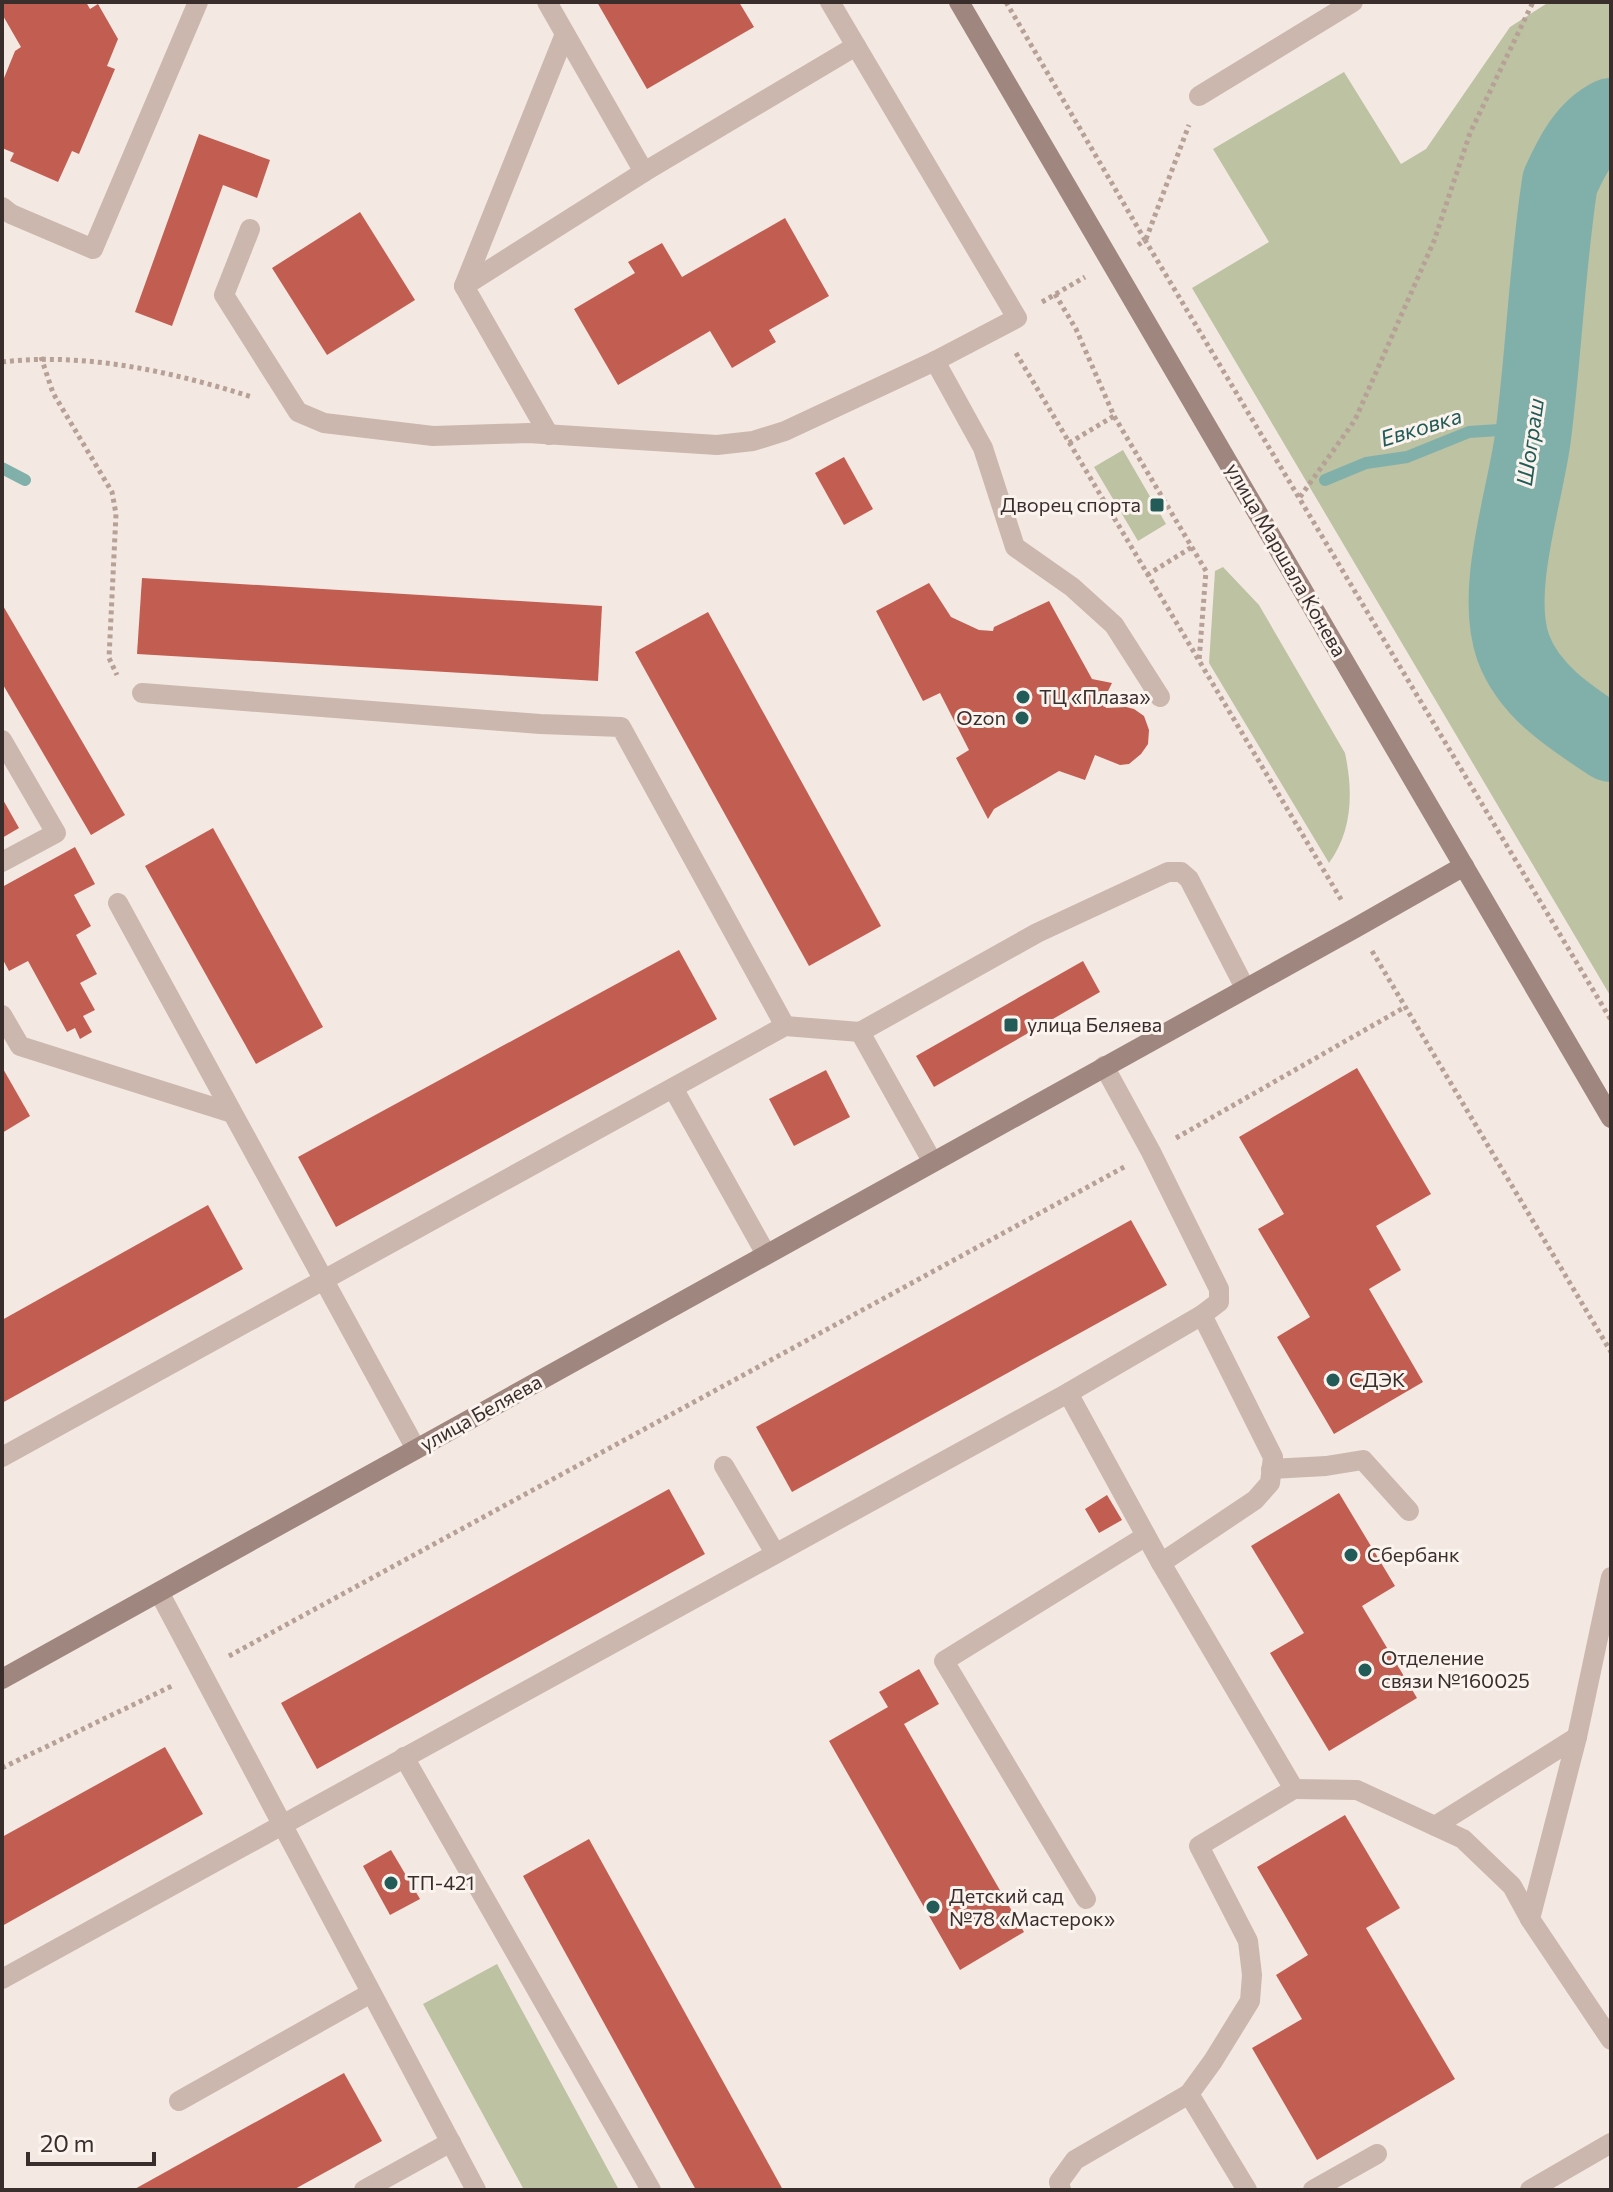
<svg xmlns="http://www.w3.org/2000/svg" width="1613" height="2192" font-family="Commissioner,sans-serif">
<rect width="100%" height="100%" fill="#f3e9e2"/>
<g fill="#bcc2a2">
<path d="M1549,2H1611V997L1192,288L1269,242L1213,149L1344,72L1401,164L1426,149L1510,27Z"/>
<path d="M1123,450L1166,524L1138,541L1094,467Z"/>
<path d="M1223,567L1259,605L1345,753C1353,791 1353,830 1329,863L1209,663L1215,571Z"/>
<path d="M497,1964L619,2190H524L423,2004Z"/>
</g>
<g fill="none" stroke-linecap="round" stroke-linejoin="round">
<g stroke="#81b0ab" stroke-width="12">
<path d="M2,468L25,480"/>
<path d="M1325,480L1366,463L1407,457L1469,432L1499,430L1533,437"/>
</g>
<path stroke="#81b0ab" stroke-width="76" d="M1611,116C1585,129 1572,156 1560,182C1547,266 1544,352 1533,437C1525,498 1493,589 1513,647C1529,692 1573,719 1611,744"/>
</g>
<g fill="#c25d51">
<path d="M2,2H86L90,9L98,4L118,39L107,66L115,69L79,154L72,151L58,182L10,161L14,153L2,148V83L15,51L21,47L2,14Z"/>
<path d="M597,2H739L754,27L647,89Z"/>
<path d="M199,134L270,160L257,198L223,185L172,326L135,312Z"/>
<path d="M360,212L415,300L327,355L272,268Z"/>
<path d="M785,218L829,296L769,330L776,342L732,368L710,331L618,385L574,309L635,273L628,262L662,243L682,277Z"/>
<path d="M844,457L873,509L844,525L815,473Z"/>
<path d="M142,578L602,606L598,681L137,654Z"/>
<path d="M929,583L951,617L979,630L993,631L994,627L1049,601L1092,679L1112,683L1103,701L1106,708L1126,707L1134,709L1144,716L1149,730L1148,744L1141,754L1129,764L1120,765L1095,755L1085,780L1059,771L994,809L988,819L956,758L969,750L940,693L923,701L876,611Z"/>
<path d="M2,604L125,815L91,835L2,683Z"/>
<path d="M708,612L881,926L809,966L635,652Z"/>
<path d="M2,798L19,828L2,838Z"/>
<path d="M213,828L323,1027L256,1064L145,866Z"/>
<path d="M75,847L95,884L74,895L91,926L76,935L97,974L80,983L95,1010L83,1016L92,1032L80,1039L75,1028L67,1032L28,961L9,971L2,958V887Z"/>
<path d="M679,950L717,1019L336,1227L298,1157Z"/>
<path d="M1083,961L1100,992L934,1087L916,1056Z"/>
<path d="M2,1067L30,1116L2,1133Z"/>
<path d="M1357,1068L1431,1194L1376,1226L1401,1270L1369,1289L1423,1382L1334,1434L1277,1337L1310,1317L1258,1229L1284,1214L1239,1137Z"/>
<path d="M826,1070L850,1117L794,1146L769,1099Z"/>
<path d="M208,1205L243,1269L2,1403V1320Z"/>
<path d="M1131,1220L1167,1285L792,1492L756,1427Z"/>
<path d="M669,1489L705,1554L317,1769L281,1703Z"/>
<path d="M1339,1493L1395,1586L1362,1606L1417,1698L1329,1751L1270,1653L1304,1633L1251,1546Z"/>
<path d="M1107,1495L1122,1520L1099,1533L1085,1509Z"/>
<path d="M919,1669L939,1704L904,1724L1024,1932L960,1970L829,1741L888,1707L879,1692Z"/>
<path d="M165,1747L203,1814L2,1926V1837Z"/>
<path d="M1345,1815L1400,1908L1366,1928L1455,2079L1317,2160L1252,2048L1302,2019L1276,1975L1308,1955L1257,1867Z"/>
<path d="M589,1839L783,2190H696L523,1876Z"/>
<path d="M391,1850L420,1899L390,1915L363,1866Z"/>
<path d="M344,2073L382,2141L293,2190H133Z"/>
</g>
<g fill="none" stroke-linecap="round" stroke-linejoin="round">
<g stroke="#b7a197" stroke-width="5" stroke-dasharray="4 4" stroke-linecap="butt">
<path d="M1006,2L1145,240"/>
<path d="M1146,239L1189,125"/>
<path d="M1138,245L1145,240L1611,1020"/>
<path d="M1055,294L1076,329L1114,416L1206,571L1199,661"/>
<path d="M1042,302L1085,277"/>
<path d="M1016,353L1342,901"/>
<path d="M41,357L53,393L112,492L116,514L109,658L117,675"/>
<path d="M2,362C86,352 173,372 252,397"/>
<path d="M1069,443L1114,416"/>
<path d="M1300,497L1355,420L1434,241L1470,133L1533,2"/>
<path d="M1147,575L1192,547"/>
<path d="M1372,951L1611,1352"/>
<path d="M1176,1138L1405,1007"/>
<path d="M229,1656L1126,1166"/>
<path d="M2,1768L174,1685"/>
</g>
<g stroke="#cbb7ad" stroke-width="20">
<path d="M547,2L644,172L856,46L830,2"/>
<path d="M1199,96L1353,2"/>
<path d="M2,207L11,214L93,249L198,2"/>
<path d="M250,229L224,295L298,412L324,423L433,436L528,433L717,445L753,441L785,431L935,361L1017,318L856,46"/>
<path d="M464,286L565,34"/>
<path d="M935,361L983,448L1015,547L1072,587L1114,625L1160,697"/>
<path d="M549,435L464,286L644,172"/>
<path d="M142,693L540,724L621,727L785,1026"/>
<path d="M2,740L56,833L2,862"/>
<path d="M118,903L416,1449"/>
<path d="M2,1015L20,1046L232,1113"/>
<path d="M860,1032L932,1161"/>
<path d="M1104,1066L1151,1152L1219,1289V1302L1202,1315L1273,1457L1270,1483L1255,1500L1161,1563L1294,1789L1199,1846L1248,1941L1252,1975L1250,2001L1213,2061L1189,2094L1247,2190"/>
<path d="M673,1088L766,1254"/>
<path d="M1068,1393L1161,1563"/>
<path d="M2,1457L785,1026L860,1032L1037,933L1168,872H1181L1189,879L1245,988"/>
<path d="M724,1466L775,1553"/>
<path d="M1271,1469L1326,1466L1363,1460L1409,1511"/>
<path d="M1611,1577L1577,1737L1530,1919L1611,2040"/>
<path d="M159,1592L476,2190"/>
<path d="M404,1757L651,2190"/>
<path d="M1294,1789L1357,1790L1463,1839L1512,1886L1530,1919"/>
<path d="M1435,1826L1577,1737"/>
<path d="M1086,1899L944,1661L1146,1536"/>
<path d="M2,1979L1068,1393L1202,1315"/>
<path d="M179,2101L371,1993"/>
<path d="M364,2190L451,2142"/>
<path d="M1061,2190L1059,2182L1075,2160L1189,2094"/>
<path d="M1313,2190L1377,2154"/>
<path d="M1530,2190L1611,2143"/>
</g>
<g stroke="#9f867f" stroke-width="20">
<path d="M959,2L1611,1118"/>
<path d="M2,1679L1357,927L1464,866"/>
</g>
</g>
<g fill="#225b57" stroke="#faf3ee" stroke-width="3">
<rect x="1149" y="497" width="16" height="16" rx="4"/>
<circle cx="1023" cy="697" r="8"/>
<circle cx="1022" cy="718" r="8"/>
<rect x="1003" y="1017" width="16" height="16" rx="4"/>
<circle cx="1333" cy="1380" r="8"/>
<circle cx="1351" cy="1555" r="8"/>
<circle cx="1365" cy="1670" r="8"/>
<circle cx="391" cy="1883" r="8"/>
<circle cx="933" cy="1907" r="8"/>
</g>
<g text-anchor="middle" stroke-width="6" stroke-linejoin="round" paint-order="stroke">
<g font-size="20" fill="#3a2e2c" stroke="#faf3ee" text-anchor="start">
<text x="1141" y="512" text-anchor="end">Дворец спорта</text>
<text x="1039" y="704">ТЦ «Плаза»</text>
<text x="1006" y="725" text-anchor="end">Ozon</text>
<text x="1027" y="1032">улица Беляева</text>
<text x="1349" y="1387">СДЭК</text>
<text x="1367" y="1562">Сбербанк</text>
<text x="1381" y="1665">Отделение<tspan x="1381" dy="23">связи №160025</tspan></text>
<text x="407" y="1890">ТП-421</text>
<text x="949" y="1903">Детский сад<tspan x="949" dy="23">№78 «Мастерок»</tspan></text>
</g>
<g font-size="20" fill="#3a2e2c" stroke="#faf3ee">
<text transform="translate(1286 560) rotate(60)" y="7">улица Маршала Конева</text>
<text transform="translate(481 1413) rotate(-29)" y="7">улица Беляева</text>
</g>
<g font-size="22" font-style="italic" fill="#225b57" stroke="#faf3ee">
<text transform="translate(1421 427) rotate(-17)" y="8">Евковка</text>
<text transform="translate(1530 442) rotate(-82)" y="8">Шограш</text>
</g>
</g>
<rect width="1613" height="2192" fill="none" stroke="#3a2e2c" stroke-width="8"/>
<path d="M28 2152v12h126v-12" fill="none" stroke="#3a2e2c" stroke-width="4"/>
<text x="40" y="2152" font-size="24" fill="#3a2e2c" stroke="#faf3ee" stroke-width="6" paint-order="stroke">20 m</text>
</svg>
